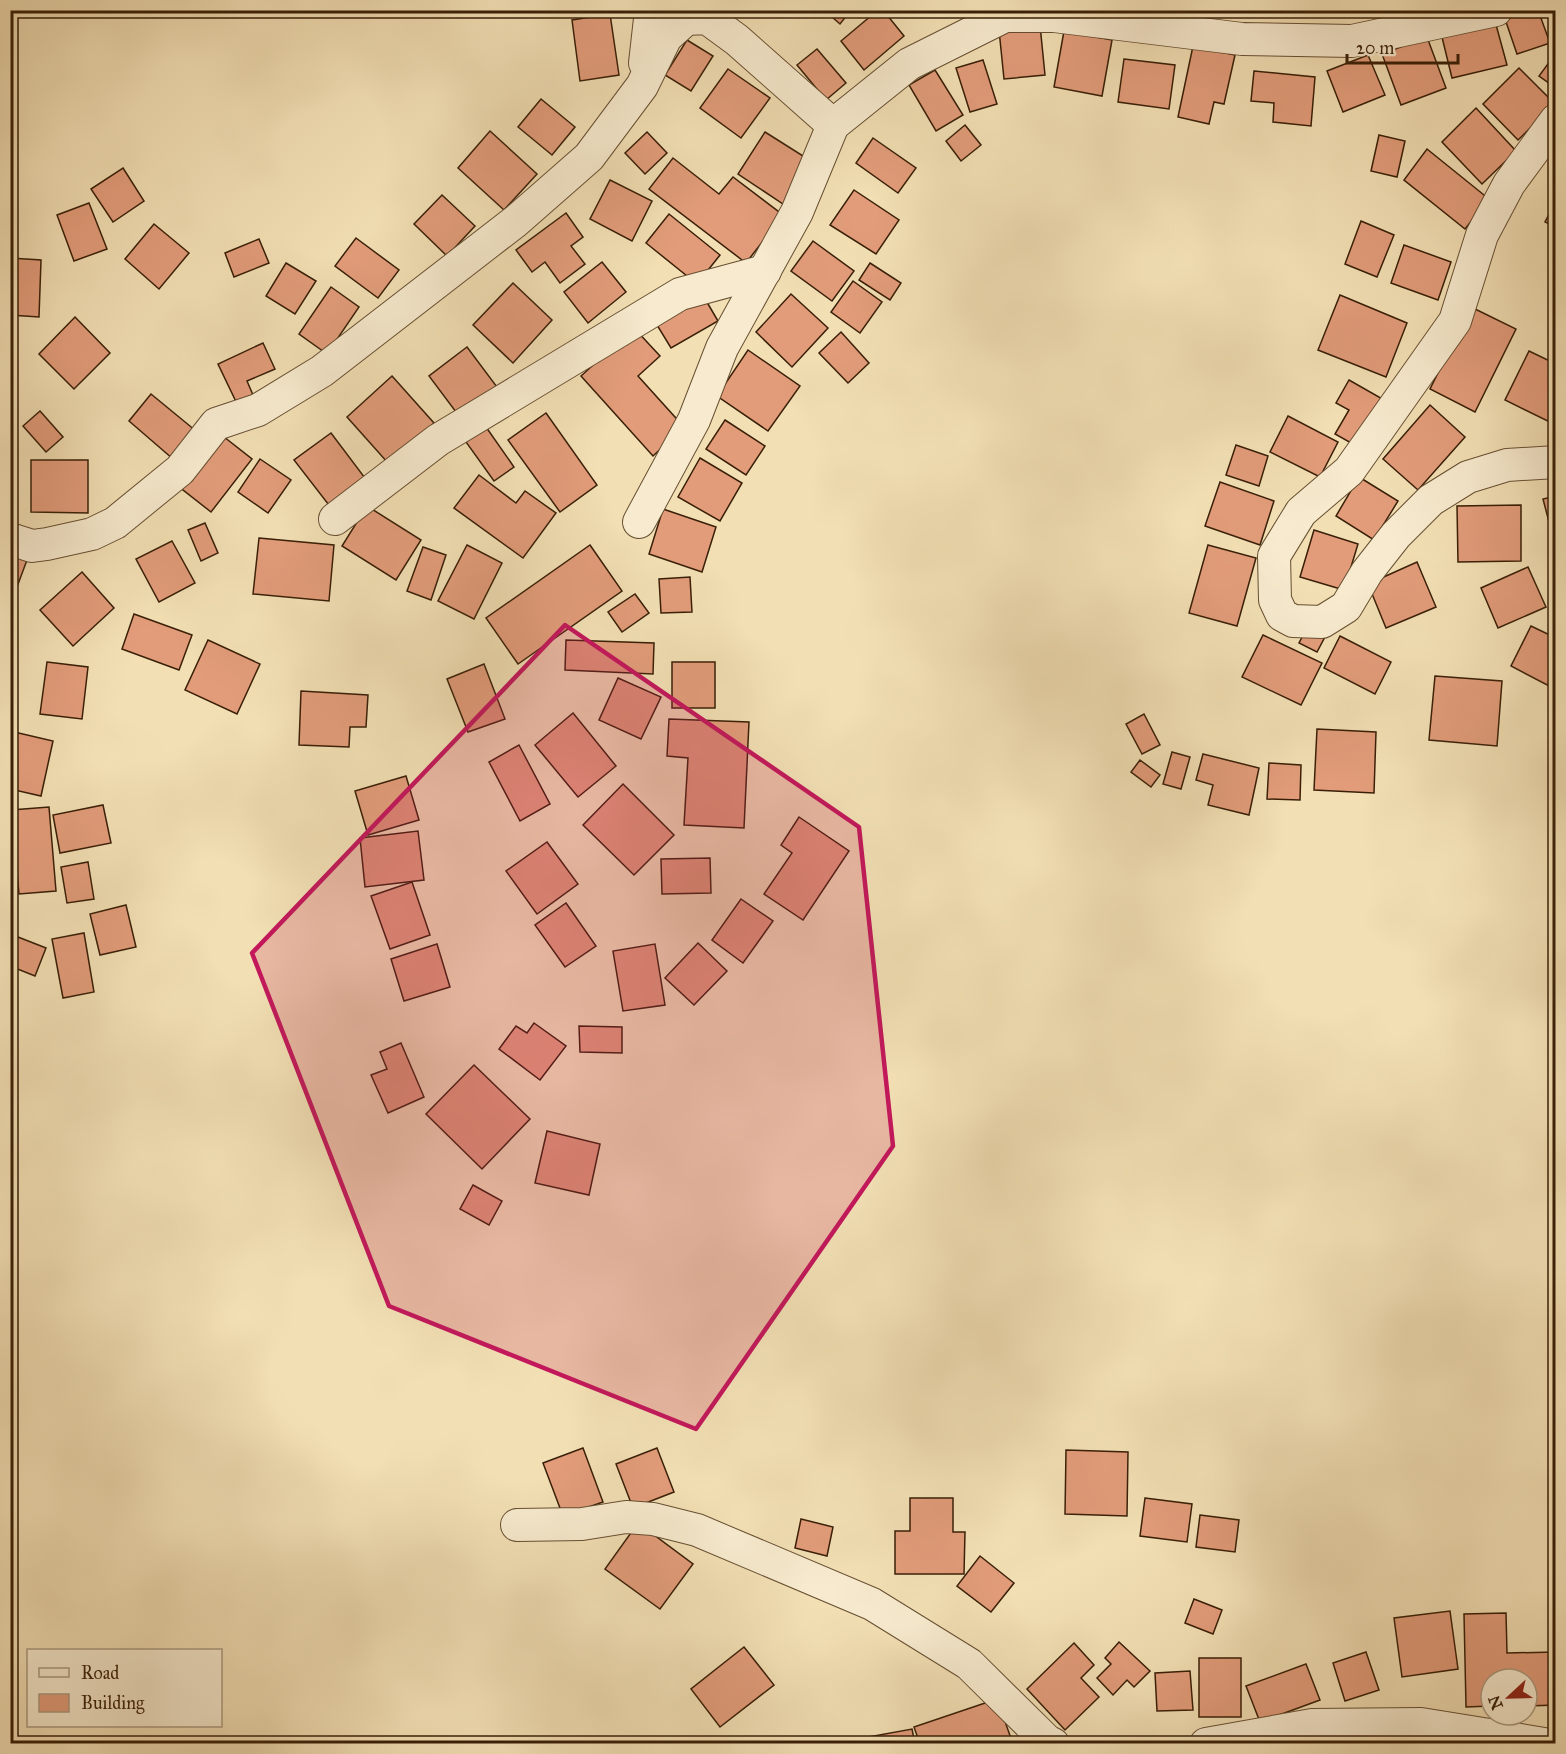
<svg xmlns="http://www.w3.org/2000/svg" width="1566" height="1754" font-family="'IM FELL Great Primer',serif">
<rect width="100%" height="100%" fill="#f2dfb4"/>
<filter id="stains"><feTurbulence type="fractalNoise" baseFrequency=".00333" numOctaves="4"/><feColorMatrix values="0 0 0 0 .2 0 0 0 0 .09 0 0 0 0 .02 0 0 0 .5 -.17"/></filter>
<radialGradient id="worn" r=".72"><stop offset=".6" stop-color="#630" stop-opacity="0"/><stop offset="1" stop-color="#630" stop-opacity=".3"/></radialGradient>
<g fill="#e29c7a" stroke="#391f07" stroke-width="1.5">
<path d="M824,10H851L840,24Z"/>
<path d="M878,10H883L904,36L864,70L841,41Z"/>
<path d="M1527,10H1538L1550,43L1517,54L1505,19Z"/>
<path d="M610,14L619,75L580,81L572,20Z"/>
<path d="M1495,21L1507,65L1452,78L1441,33Z"/>
<path d="M1040,25L1045,75L1004,79L999,30Z"/>
<path d="M1064,31L1112,40L1102,96L1054,87Z"/>
<path d="M1427,37L1446,88L1401,105L1382,54Z"/>
<path d="M687,40L713,56L691,91L665,75Z"/>
<path d="M1193,46L1235,55L1224,104L1214,102L1209,124L1178,117Z"/>
<path d="M817,49L846,83L826,100L797,65Z"/>
<path d="M1556,53V88L1539,76Z"/>
<path d="M1368,55L1385,95L1343,112L1327,71Z"/>
<path d="M1124,59L1175,65L1169,109L1118,102Z"/>
<path d="M983,60L997,104L970,112L956,68Z"/>
<path d="M1519,68L1555,104L1518,140L1483,104Z"/>
<path d="M728,69L770,98L741,138L700,108Z"/>
<path d="M935,70L963,115L936,131L909,85Z"/>
<path d="M1254,71L1315,77L1311,126L1273,122L1274,103L1251,101Z"/>
<path d="M541,99L575,127L552,155L518,127Z"/>
<path d="M1476,108L1516,151L1482,184L1442,142Z"/>
<path d="M965,125L981,145L961,161L946,141Z"/>
<path d="M490,131L537,174L504,210L458,168Z"/>
<path d="M647,132L667,153L645,174L625,153Z"/>
<path d="M765,132L811,161L783,204L738,174Z"/>
<path d="M1379,135L1405,141L1397,177L1371,171Z"/>
<path d="M873,138L916,168L898,193L856,163Z"/>
<path d="M1427,149L1489,199L1465,229L1404,180Z"/>
<path d="M673,158L719,194L733,177L783,215L746,263L649,189Z"/>
<path d="M123,168L144,201L113,222L91,189Z"/>
<path d="M610,180L652,201L632,241L590,219Z"/>
<path d="M854,190L899,220L876,254L830,225Z"/>
<path d="M442,195L475,226L447,256L414,224Z"/>
<path d="M1556,201V227L1545,222Z"/>
<path d="M89,203L107,249L74,261L57,215Z"/>
<path d="M566,213L583,237L571,246L585,264L560,283L545,262L532,272L516,250Z"/>
<path d="M669,214L720,255L697,284L646,243Z"/>
<path d="M1361,221L1394,235L1377,277L1345,264Z"/>
<path d="M154,224L189,253L159,289L125,259Z"/>
<path d="M356,238L399,270L378,298L335,266Z"/>
<path d="M259,239L269,263L234,277L225,253Z"/>
<path d="M813,241L854,271L832,301L791,271Z"/>
<path d="M1404,245L1451,262L1438,300L1391,283Z"/>
<path d="M10,258L41,260L39,317L10,315Z"/>
<path d="M602,262L626,292L588,323L564,292Z"/>
<path d="M286,263L316,281L295,314L266,296Z"/>
<path d="M870,263L901,283L890,300L859,280Z"/>
<path d="M853,281L882,302L860,333L831,312Z"/>
<path d="M513,283L552,320L513,363L473,325Z"/>
<path d="M331,287L359,307L327,354L299,334Z"/>
<path d="M791,294L828,328L792,367L756,332Z"/>
<path d="M1340,295L1407,323L1386,377L1318,350Z"/>
<path d="M704,297L718,321L671,348L657,325Z"/>
<path d="M1471,307L1516,329L1475,412L1430,389Z"/>
<path d="M75,317L110,353L74,389L39,354Z"/>
<path d="M634,328L660,356L638,376L684,427L653,456L581,376Z"/>
<path d="M841,332L869,363L848,383L819,353Z"/>
<path d="M263,343L275,369L247,381L256,402L240,410L218,364Z"/>
<path d="M467,347L497,387L459,416L429,376Z"/>
<path d="M748,350L800,386L768,431L717,396Z"/>
<path d="M1529,351L1556,364V425L1505,400Z"/>
<path d="M392,376L434,423L388,463L347,417Z"/>
<path d="M1349,380L1386,401L1360,448L1335,434L1349,410L1336,403Z"/>
<path d="M151,394L196,431L173,459L129,421Z"/>
<path d="M1430,405L1465,437L1418,490L1383,459Z"/>
<path d="M40,411L63,437L46,452L23,426Z"/>
<path d="M546,413L597,485L560,512L508,440Z"/>
<path d="M1288,416L1338,442L1320,477L1270,452Z"/>
<path d="M725,420L765,446L746,475L706,449Z"/>
<path d="M486,427L514,467L494,481L466,442Z"/>
<path d="M219,433L252,459L211,512L178,486Z"/>
<path d="M331,433L368,482L332,509L294,460Z"/>
<path d="M1236,445L1268,456L1259,486L1226,475Z"/>
<path d="M700,458L742,483L720,521L678,497Z"/>
<path d="M260,459L291,480L268,513L238,492Z"/>
<path d="M31,460H88V513L31,512Z"/>
<path d="M479,475L516,503L525,491L556,513L523,558L454,508Z"/>
<path d="M1359,477L1398,501L1374,540L1336,516Z"/>
<path d="M1220,482L1274,501L1260,545L1205,526Z"/>
<path d="M1556,496V549L1543,499Z"/>
<path d="M1521,505V561L1458,562L1457,506Z"/>
<path d="M367,506L421,540L396,580L342,546Z"/>
<path d="M663,509L716,527L702,572L649,554Z"/>
<path d="M205,523L218,553L201,561L188,530Z"/>
<path d="M1314,530L1358,544L1344,590L1300,577Z"/>
<path d="M259,538L334,545L329,601L253,594Z"/>
<path d="M172,541L195,583L159,602L136,559Z"/>
<path d="M10,544L30,552L11,603H10Z"/>
<path d="M467,545L502,563L474,619L438,601Z"/>
<path d="M590,545L622,591L518,664L486,618Z"/>
<path d="M1208,545L1256,558L1237,626L1189,613Z"/>
<path d="M423,547L446,555L431,600L407,591Z"/>
<path d="M1417,562L1436,607L1386,628L1368,584Z"/>
<path d="M1528,567L1546,607L1498,628L1481,588Z"/>
<path d="M82,572L114,608L73,646L40,610Z"/>
<path d="M690,577L692,612L661,613L659,579Z"/>
<path d="M635,594L649,613L622,632L608,612Z"/>
<path d="M134,614L192,635L179,670L122,649Z"/>
<path d="M1309,624L1327,633L1317,652L1299,643Z"/>
<path d="M1531,626L1556,638V683L1553,688L1511,666Z"/>
<path d="M1263,635L1322,663L1301,705L1242,677Z"/>
<path d="M1340,636L1391,662L1375,694L1324,668Z"/>
<path d="M208,640L260,664L237,714L185,690Z"/>
<path d="M566,640L654,643L653,674L565,670Z"/>
<path d="M47,662L88,667L82,719L40,714Z"/>
<rect x="672" y="662" width="43" height="46"/>
<path d="M484,664L505,719L468,732L447,679Z"/>
<path d="M1435,676L1502,681L1497,746L1429,740Z"/>
<path d="M618,678L661,697L641,739L599,720Z"/>
<path d="M301,691L368,695L366,727H350L349,747L299,745Z"/>
<path d="M573,713L616,766L578,797L535,745Z"/>
<path d="M1144,714L1160,745L1142,754L1126,724Z"/>
<path d="M669,719L749,722L744,828L684,825L688,758L667,756Z"/>
<path d="M1317,729L1376,732L1374,793L1314,790Z"/>
<path d="M10,731L53,741L41,796L10,789Z"/>
<path d="M519,745L550,804L520,821L489,762Z"/>
<path d="M1172,752L1190,757L1181,789L1163,784Z"/>
<path d="M1203,754L1259,768L1249,815L1208,805L1213,785L1196,780Z"/>
<path d="M1140,760L1160,775L1151,787L1131,772Z"/>
<path d="M1269,763L1301,765L1300,800L1267,799Z"/>
<path d="M406,776L419,820L368,835L355,791Z"/>
<path d="M623,784L674,835L634,875L583,825Z"/>
<path d="M103,805L111,843L60,853L53,815Z"/>
<path d="M49,807L56,891L19,894L11,810Z"/>
<path d="M799,817L849,851L803,920L764,894L792,853L781,845Z"/>
<path d="M418,831L424,880L365,887L360,838Z"/>
<path d="M547,842L578,884L537,914L506,871Z"/>
<path d="M710,858L711,893L662,894L661,859Z"/>
<path d="M88,862L94,899L67,903L61,867Z"/>
<path d="M412,882L430,935L390,949L371,896Z"/>
<path d="M741,899L773,921L743,963L712,940Z"/>
<path d="M566,903L596,946L565,967L535,925Z"/>
<path d="M126,905L136,947L100,955L90,914Z"/>
<path d="M84,933L94,992L63,998L52,939Z"/>
<path d="M18,937L46,948L35,976L10,966V957Z"/>
<path d="M698,943L727,971L694,1005L665,978Z"/>
<path d="M437,944L450,987L404,1001L391,959Z"/>
<path d="M655,944L665,1005L623,1011L613,951Z"/>
<path d="M534,1023L566,1046L540,1080L499,1049L516,1026L527,1033Z"/>
<path d="M579,1026L622,1027V1053L580,1052Z"/>
<path d="M401,1043L424,1097L388,1113L371,1075L387,1069L380,1052Z"/>
<path d="M474,1065L530,1119L482,1169L426,1114Z"/>
<path d="M547,1131L600,1144L589,1195L535,1183Z"/>
<path d="M473,1185L502,1201L489,1225L460,1209Z"/>
<path d="M583,1448L603,1502L563,1516L543,1463Z"/>
<path d="M657,1448L674,1492L633,1508L616,1464Z"/>
<path d="M1066,1450L1128,1452L1127,1516L1065,1514Z"/>
<path d="M910,1498H953V1532H965L964,1574H895V1531H910Z"/>
<path d="M1145,1498L1192,1504L1187,1542L1140,1536Z"/>
<path d="M1200,1515L1239,1520L1235,1552L1196,1547Z"/>
<path d="M801,1519L833,1527L827,1556L795,1548Z"/>
<path d="M638,1523L693,1564L660,1609L605,1569Z"/>
<path d="M980,1556L1014,1583L991,1612L957,1586Z"/>
<path d="M1194,1599L1222,1610L1213,1634L1185,1623Z"/>
<path d="M1450,1611L1458,1669L1402,1677L1394,1618Z"/>
<path d="M1506,1613L1507,1653L1556,1652V1705L1527,1706V1679H1491V1706L1466,1707L1464,1614Z"/>
<path d="M1119,1642L1150,1671L1134,1687L1127,1680L1113,1695L1097,1678L1111,1664L1105,1658Z"/>
<path d="M1074,1643L1094,1665L1081,1678L1099,1697L1065,1730L1027,1689Z"/>
<path d="M744,1647L774,1685L720,1727L691,1689Z"/>
<path d="M1366,1652L1379,1690L1345,1701L1333,1663Z"/>
<rect x="1199" y="1658" width="42" height="59"/>
<path d="M1306,1664L1320,1700L1260,1722L1246,1686Z"/>
<path d="M1190,1671L1193,1710L1157,1711L1155,1673Z"/>
<path d="M997,1699L1013,1744H920L914,1727Z"/>
<path d="M912,1729L915,1744H830Z"/>
</g>
<g fill="none" stroke-linecap="round" stroke-linejoin="round">
<defs>
<g id="minor">
<path d="M645,63L651,10"/>
<path d="M1556,120L1509,184L1482,235L1455,321L1349,471L1301,512L1274,556L1275,600L1282,615L1293,621L1322,622L1346,607L1367,572L1396,535L1431,500L1468,477L1507,465L1556,462"/>
<path d="M335,519L438,440L680,294L765,271"/>
<path d="M639,522L694,420L722,348L797,212L833,125L909,64L1005,16H1054L1242,39L1352,41L1496,10"/>
<path d="M10,539L32,546L47,544L92,534L115,523L180,470L216,424L258,410L322,371L516,221L589,157L642,86L666,37L686,19L707,18L737,40L833,125"/>
<path d="M517,1525L582,1524L626,1517L653,1519L697,1530L872,1604L969,1664L1047,1741L1053,1744"/>
<path d="M1206,1744L1312,1725L1421,1724L1544,1744"/>
</g>
</defs>
<use href="#minor" stroke="#674f32" stroke-width="34"/>
<use href="#minor" stroke="#f7eace" stroke-width="32"/>
</g>
<path fill="#c2185b" fill-opacity="0.2" stroke="#c2185b" stroke-width="4.5" stroke-linejoin="round" d="M565,625L859,827L893,1146L696,1429L389,1306L252,953Z"/>
<rect width="1566" height="1754" fill="none" stroke="#f2dfb4" stroke-width="36"/>
<rect x="12" y="12" width="1542" height="1730" fill="none" stroke="#391f07" stroke-width="3"/>
<rect x="18" y="18" width="1530" height="1718" fill="none" stroke="#391f07" stroke-width="1.5"/>
<rect x="27" y="1649" width="195" height="78" fill="#f7eace" stroke="#ab997e" stroke-width="1.5"/>
<rect x="39" y="1668" width="30" height="9" fill="#f7eace" stroke="#ab997e" stroke-width="1.5"/>
<text x="81" y="1679" font-size="18" fill="#391f07">Road</text>
<rect x="39" y="1694" width="30" height="18" fill="#e29c7a" stroke="#ab997e" stroke-width="1.5"/>
<text x="81" y="1709" font-size="18" fill="#391f07">Building</text>
<g transform="translate(1509 1697) rotate(248)"><circle r="28" fill="#f7eace" stroke="#ab997e" stroke-width="1.5"/>
<path d="M0-4.5L10 22L0 15L-10 22Z" fill="#8f2418"/>
<text y="-9" font-size="16" font-weight="bold" text-anchor="middle" fill="#391f07">N</text>
</g>
<path d="M1347 54v9h111v-9" fill="none" stroke="#391f07" stroke-width="3"/>
<text x="1356" y="54" font-size="18" fill="#391f07" stroke="#f7eace" stroke-width="4.5" paint-order="stroke">20 m</text>
<rect width="100%" height="100%" filter="url(#stains)"/>
<rect width="100%" height="100%" fill="url(#worn)"/>
</svg>
